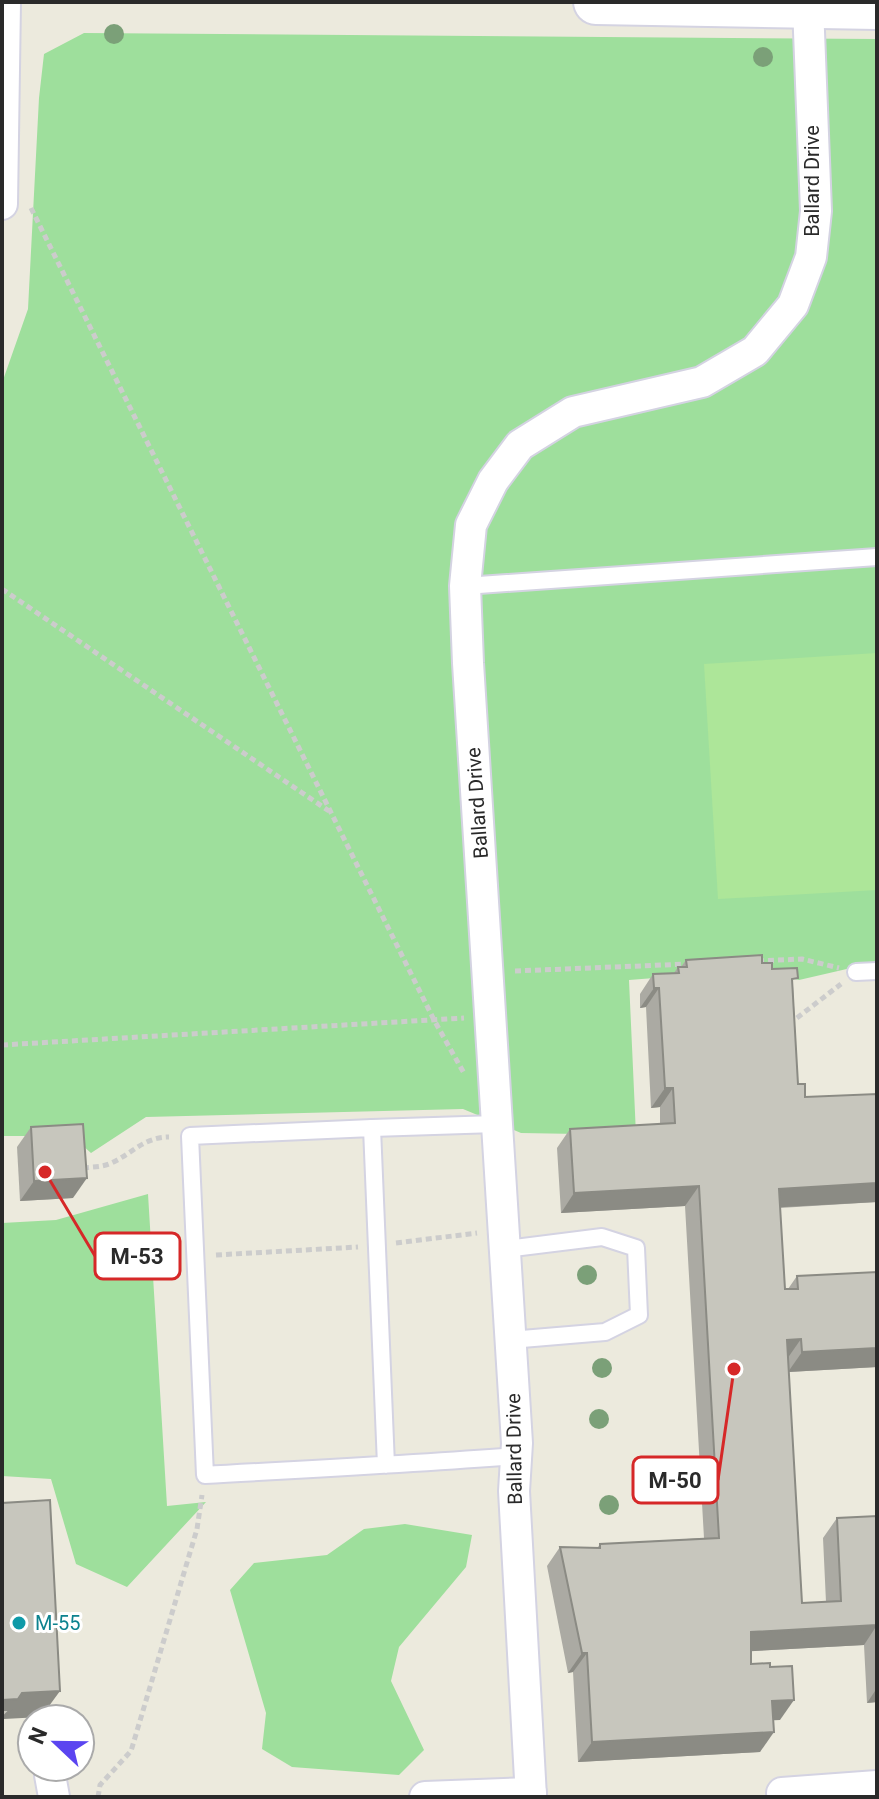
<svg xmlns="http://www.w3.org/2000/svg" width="879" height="1799" font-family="Roboto,sans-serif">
<rect width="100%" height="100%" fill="#eceadd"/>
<g fill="#9edf9c">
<path d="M84,33L877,39V962L799,980L756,970L629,980L636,1135L521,1133L463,1109L146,1117L91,1153L72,1136H2V383L28,309L39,98L44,54Z"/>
<path d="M148,1194L167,1506L206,1502L127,1587L76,1564L51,1479L2,1476V1223L56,1220Z"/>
<path d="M405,1524L472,1535L466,1567L399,1647L391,1681L424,1750L399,1775L292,1767L262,1749L266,1713L230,1590L254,1563L327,1555L364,1529Z"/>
</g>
<path fill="#ade699" d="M877,653V890L718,899L704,664Z"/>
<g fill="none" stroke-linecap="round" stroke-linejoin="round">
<defs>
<g id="lane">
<path d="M465,586L877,557"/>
<path d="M856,972L877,971"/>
<path d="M372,1128L496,1124"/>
<path d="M506,1249L602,1237L636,1248L639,1315L605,1332L510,1340"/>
<path d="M386,1465L372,1128L190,1136L205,1475C309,1469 412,1464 516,1456"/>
</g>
<g id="street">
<path d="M2,204L5,2"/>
<path d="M50,1775L54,1797"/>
<path d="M782,1793L877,1786"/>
<path d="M425,1797L531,1793"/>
<path d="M531,1797L514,1491L517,1443L468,663L465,586L471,525L493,481L520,445L573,412L702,382L755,351L793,305L811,257L816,211L808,6"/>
</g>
<path id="secondary" d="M596,2L877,7"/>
</defs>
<use href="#lane" stroke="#d4d3e2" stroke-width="20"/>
<use href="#street" stroke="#d4d3e2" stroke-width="34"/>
<use href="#secondary" stroke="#d4d3e2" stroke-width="48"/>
<g stroke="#ccc" stroke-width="5" stroke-dasharray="6 4" stroke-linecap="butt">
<path d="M31,208L434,1020L465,1075"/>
<path d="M2,589L329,811"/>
<path d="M758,961L802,959L839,968"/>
<path d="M515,971L688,964"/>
<path d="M789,1024L841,984"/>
<path d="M2,1045L464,1018"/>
<path d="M83,1168C92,1167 101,1167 109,1164C131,1155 143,1137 169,1137"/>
<path d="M396,1243L477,1233"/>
<path d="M216,1255L358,1247"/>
<path d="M98,1797L100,1785L131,1751L197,1529L202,1495"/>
</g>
<use href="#lane" stroke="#fff" stroke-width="16"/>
<use href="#street" stroke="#fff" stroke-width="30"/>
<use href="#secondary" stroke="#fff" stroke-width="44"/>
</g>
<g fill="#7ba078">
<circle cx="114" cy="34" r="10"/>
<circle cx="763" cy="57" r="10"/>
<circle cx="587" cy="1275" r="10"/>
<circle cx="602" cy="1368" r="10"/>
<circle cx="599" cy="1419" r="10"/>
<circle cx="609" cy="1505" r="10"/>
</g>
<g fill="#abaaa3">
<path d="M686,960L762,963L793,986L798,1084L805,1097L877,1094V1202L780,1208L785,1289H788L797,1276L877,1367L789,1372L802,1603L826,1602L823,1538L837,1518L877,1516V1702L867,1703L864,1645L751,1651V1664L780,1720H773L760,1752L578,1762L573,1672L568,1673L547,1566L560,1547H598L600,1544L704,1538L685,1206L561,1213L557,1148L570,1129L660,1124V1107L651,1108L646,1007L640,1008V994L653,974L674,973L678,967H681Z"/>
<path d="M31,1127L73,1198L20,1201L17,1147Z"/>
</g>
<g fill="#8b8b84">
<path d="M654,988H659L646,1007L640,1008Z"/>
<path d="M665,1088H673L660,1107L651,1108Z"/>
<path d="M87,1178L73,1198L20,1201L34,1181Z"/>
<path d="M877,1183V1202L766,1208L779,1189Z"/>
<path d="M699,1186L685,1206L561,1213L574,1193Z"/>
<path d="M801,1339L787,1359V1340Z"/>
<path d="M877,1348V1367L788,1372L802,1352Z"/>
<path d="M877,1625L864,1645L737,1652L751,1632Z"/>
<path d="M582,1653H587L573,1672L568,1673Z"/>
<path d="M877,1688V1702L867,1703Z"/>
<path d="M60,1691L41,1717L4,1719L2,1722V1700L22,1693Z"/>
<path d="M794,1700L780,1720L758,1721L772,1701Z"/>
<path d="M774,1732L760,1752L578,1762L592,1742Z"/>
</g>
<g fill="#c7c6bd" stroke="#8b8b84" stroke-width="2">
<path d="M762,955V963H772V969L797,968L798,978L792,979L798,1084H805V1097L877,1094V1183L779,1189L785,1289H798L797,1276L877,1272V1348L802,1352L801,1339L787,1340L802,1603L841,1601L837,1518L877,1516V1625L751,1632V1664L770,1663V1667L792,1666L794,1700L772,1701L774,1732L592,1742L587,1653H582L560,1547L600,1548V1544L719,1538L699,1186L574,1193L570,1129L675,1123L673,1088H665L659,988H654L653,974L679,973L678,967H687L686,960Z"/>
<path d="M83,1124L87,1178L34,1181L31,1127Z"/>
<path d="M50,1500L60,1691L22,1693L18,1699L2,1700V1503Z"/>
<path d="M2,1710H10L2,1718Z"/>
</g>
<circle fill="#0f9aa8" stroke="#fff" stroke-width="3" cx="19" cy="1623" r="8"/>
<g text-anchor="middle" stroke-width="6" stroke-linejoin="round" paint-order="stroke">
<g font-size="20" fill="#2a2a2a" stroke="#fff">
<text transform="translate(812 181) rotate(-90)" y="7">Ballard Drive</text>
<text transform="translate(477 803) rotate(-94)" y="7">Ballard Drive</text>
<text transform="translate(514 1449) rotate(-91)" y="7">Ballard Drive</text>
</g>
<g font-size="20" fill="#0d838f" stroke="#fff" text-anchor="start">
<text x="35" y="1630">M-55</text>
</g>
</g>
<path fill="none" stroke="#d62828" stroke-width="3" d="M45 1172L95 1256M734 1369L718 1480"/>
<g fill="#d62828" stroke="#fff" stroke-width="3">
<circle cx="45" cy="1172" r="8"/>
<circle cx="734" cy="1369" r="8"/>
</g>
<g fill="#fff" stroke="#d62828" stroke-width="3">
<rect x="95" y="1233" width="85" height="46" rx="8"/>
<rect x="633" y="1457" width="85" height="46" rx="8"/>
</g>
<g font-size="22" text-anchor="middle" font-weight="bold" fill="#2a2a2a">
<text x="137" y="1264">M-53</text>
<text x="675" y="1488">M-50</text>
</g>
<rect width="879" height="1799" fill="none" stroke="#2a2a2a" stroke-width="8"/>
<g transform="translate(56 1743) rotate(292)"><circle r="38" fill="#ffffff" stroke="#aaaaaa" stroke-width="2"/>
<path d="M0-6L14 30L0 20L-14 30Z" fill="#5b45f0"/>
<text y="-12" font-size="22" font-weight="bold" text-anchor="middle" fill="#2a2a2a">N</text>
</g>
</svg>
